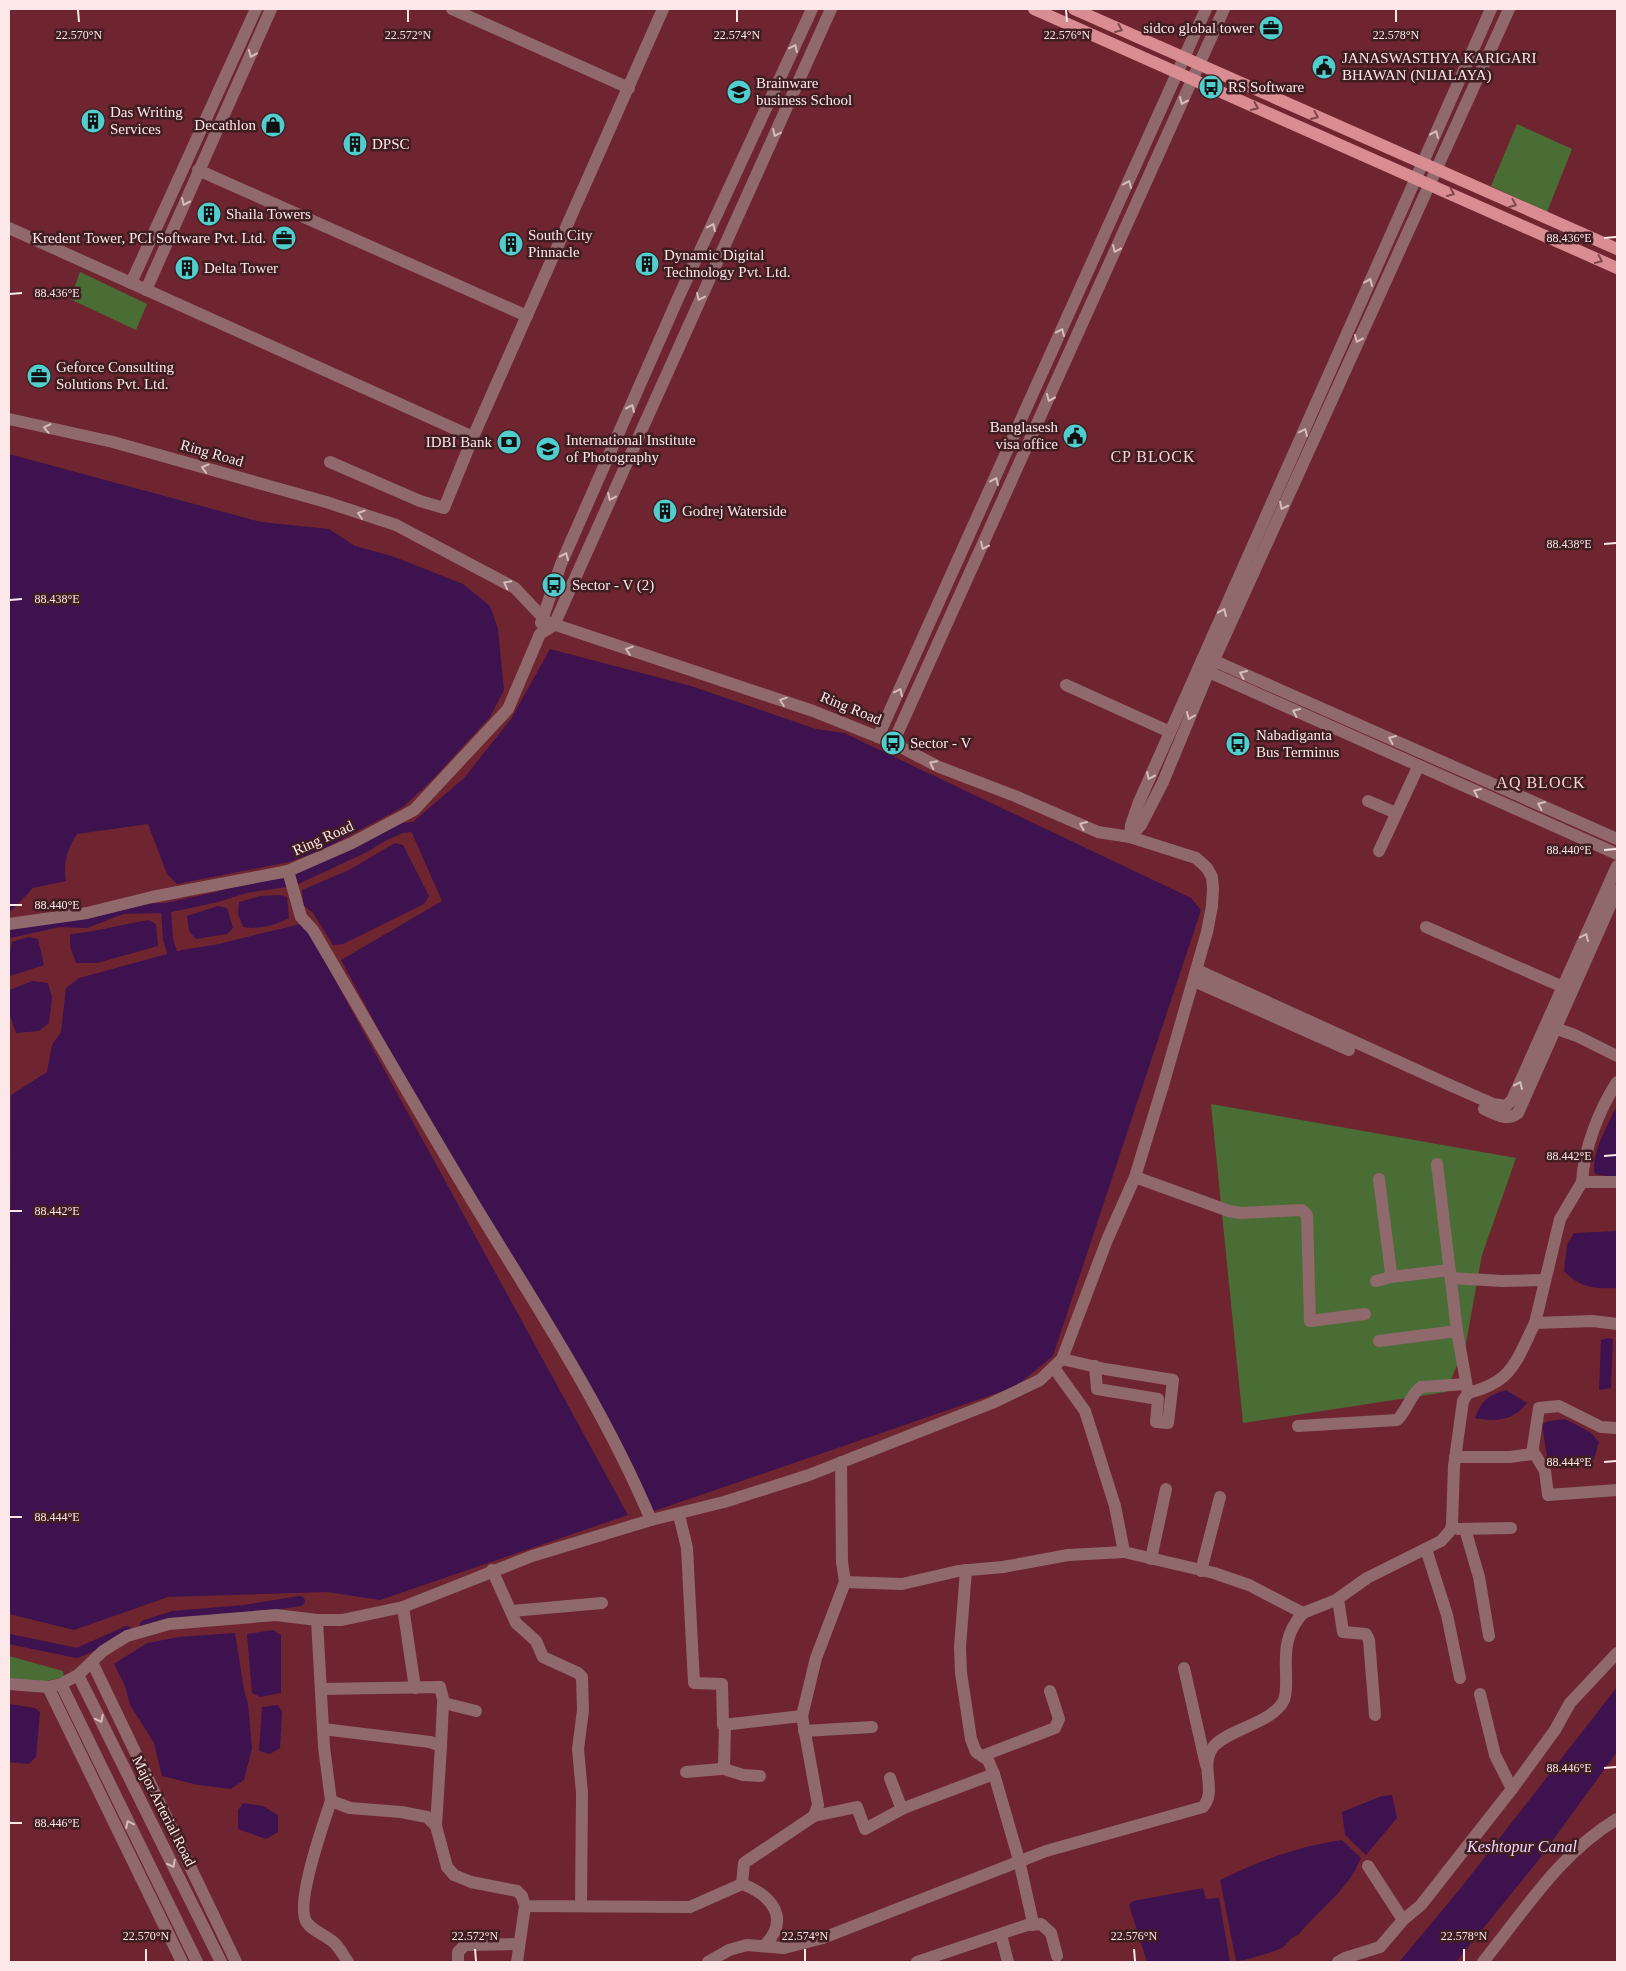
<svg xmlns="http://www.w3.org/2000/svg" width="1626" height="1971" font-family="'Times New Roman',serif">
<rect width="100%" height="100%" fill="#6f252f"/>
<g fill="#496d35">
<path d="M1517,124L1572,149L1547,212L1491,186Z"/>
<path d="M80,272L147,304L136,330L70,299Z"/>
<path d="M1211,1104L1516,1158L1482,1255L1466,1343L1446,1392L1243,1423Z"/>
<path d="M9,1656L63,1671L64,1677L38,1683L9,1680Z"/>
</g>
<g fill="#3e124e">
<path d="M9,454L261,522L329,529L355,546L392,556L463,584L490,606L498,629L504,690L490,717L433,779L403,807L322,850L289,862L177,884L167,874L148,824L77,834C67,849 63,863 66,881L33,888L9,913Z"/>
<path d="M550,649L691,686L816,729L844,733L1191,898L1201,910L1053,1356L1015,1387L654,1511L584,1382L391,1053L341,960L442,901L412,833L414,821L464,778L511,719Z"/>
<path d="M395,843L403,845L429,896L424,904L343,944L333,945L313,913L303,905L302,890L349,870Z"/>
<path d="M280,895L287,897L289,918C276,925 258,930 243,927L238,914L239,902L260,896Z"/>
<path d="M218,906L227,908L233,928L227,934L196,939L189,931L187,916Z"/>
<path d="M149,920L156,924L158,946L97,963H76L70,946V934C97,932 122,924 149,920Z"/>
<path d="M300,924L311,936L628,1515L380,1600L327,1592L168,1597L74,1630L9,1614L11,1095L47,1072L52,1045L61,1032L66,988L79,978L182,950L219,944Z"/>
<path d="M28,937L38,939L44,965L10,976L9,955L12,942Z"/>
<path d="M33,981L48,983L52,997L49,1023L39,1031L16,1033L9,1013V990Z"/>
<path d="M1617,1105V1178L1595,1174C1590,1153 1609,1124 1617,1105Z"/>
<path d="M1617,1231V1288C1595,1289 1580,1288 1564,1271L1567,1245L1574,1233Z"/>
<path d="M1607,1338L1613,1339L1611,1388L1599,1390L1601,1340Z"/>
<path d="M1506,1390L1527,1403C1513,1421 1496,1422 1475,1418C1482,1400 1487,1396 1506,1390Z"/>
<path d="M1565,1419L1590,1432L1599,1442L1594,1459L1559,1465L1548,1463L1542,1424L1549,1421Z"/>
<path d="M273,1630L281,1635V1693L260,1697L252,1693L247,1634Z"/>
<path d="M235,1633L244,1690L248,1704L252,1748L244,1780L231,1789L198,1785L162,1776L154,1743L130,1705L125,1686L114,1664L147,1643L179,1637Z"/>
<path d="M1617,1687V1752L1537,1862L1456,1962H1399L1460,1889Z"/>
<path d="M9,1704L35,1708L40,1712L36,1757L29,1764L9,1762Z"/>
<path d="M278,1705L282,1712L280,1748L270,1754L259,1751L262,1707Z"/>
<path d="M1392,1795L1397,1818L1366,1855L1345,1835L1342,1812L1382,1796Z"/>
<path d="M243,1803L263,1806L278,1815V1832L266,1839L238,1829V1810Z"/>
<path d="M1342,1840L1361,1858C1348,1890 1320,1909 1298,1935C1290,1937 1289,1943 1283,1947C1278,1951 1240,1962 1236,1961L1220,1880C1258,1861 1300,1846 1342,1840Z"/>
<path d="M1203,1888L1206,1899L1219,1898L1230,1962H1147L1129,1905L1133,1901Z"/>
</g>
<g fill="none" stroke-linecap="round" stroke-linejoin="round">
<g stroke="#3e124e" stroke-width="10">
<path d="M166,908L217,897L246,888L293,881L364,848L382,837L402,828L413,827"/>
<path d="M9,933L59,922L86,923L122,909L166,908L168,939L172,952"/>
<path d="M145,1625L173,1616L244,1610L300,1601"/>
<path d="M9,1639L77,1653L127,1631"/>
</g>
<g stroke="#8f696b" stroke-width="12">
<path d="M452,9L629,88"/>
<path d="M198,170L527,316"/>
<path d="M9,228L473,437"/>
<path d="M131,283L256,9"/>
<path d="M146,290L271,9"/>
<path d="M9,419L113,442L326,502L396,525L515,588L547,622L813,711L893,743L939,767L1015,796L1098,832L1130,837L1196,858L1207,868L1212,877L1213,888L1212,906L1207,932L1164,1082L1135,1177L1107,1240L1062,1359L1040,1380L992,1403L809,1475L724,1502L651,1520L532,1556L403,1607L342,1620H317L276,1615L169,1624L127,1636L103,1651L78,1675L61,1684L48,1687L9,1684"/>
<path d="M330,462L420,501L444,508L473,437L663,9"/>
<path d="M541,623L561,564L679,296L812,9"/>
<path d="M1208,658L1617,839"/>
<path d="M1202,669L1617,854"/>
<path d="M1066,685L1170,732"/>
<path d="M878,737L1206,9"/>
<path d="M893,743L1224,9"/>
<path d="M1368,801L1396,813"/>
<path d="M1130,837L1141,825L1163,782L1209,671L1509,9"/>
<path d="M1130,837L1131,825L1139,802L1491,9"/>
<path d="M1379,851L1418,767"/>
<path d="M288,871L301,917L313,930C372,1030 429,1131 490,1230C548,1324 608,1418 651,1520"/>
<path d="M9,924L87,913L152,897L288,871L352,843L414,810L508,709L540,634L554,625L831,9"/>
<path d="M1426,927L1570,990"/>
<path d="M1197,970L1443,1082L1493,1104L1506,1106L1512,1100L1617,866"/>
<path d="M1194,981L1349,1050"/>
<path d="M1549,1026L1577,1036L1617,1056"/>
<path d="M1484,1109C1495,1114 1507,1122 1518,1113L1617,890"/>
<path d="M1437,1164L1457,1331L1468,1393"/>
<path d="M1135,1177L1229,1211L1240,1213L1302,1210L1307,1215L1310,1321L1365,1314"/>
<path d="M1582,1182C1584,1148 1599,1110 1617,1082"/>
<path d="M1391,1277L1450,1270"/>
<path d="M1451,1278L1502,1281L1544,1280"/>
<path d="M1376,1281L1388,1278L1391,1273L1379,1179"/>
<path d="M1535,1323L1560,1219L1582,1182H1617"/>
<path d="M1379,1341L1457,1331"/>
<path d="M1062,1359L1105,1369L1173,1380L1168,1423L1156,1422L1158,1399L1097,1389L1095,1366"/>
<path d="M1054,1368L1085,1411L1115,1506L1124,1552L1214,1573L1249,1585L1303,1613L1336,1600L1367,1578L1441,1541L1450,1531L1452,1525L1454,1466L1463,1401L1468,1393C1513,1382 1516,1361 1535,1323L1593,1321L1617,1324"/>
<path d="M1298,1426L1397,1420C1407,1411 1410,1395 1421,1387L1466,1384"/>
<path d="M1533,1451L1545,1471L1548,1495L1617,1490"/>
<path d="M1455,1457H1510L1532,1454L1539,1408L1559,1406L1601,1427L1617,1428"/>
<path d="M841,1462L842,1562L845,1582L902,1584L958,1571L1003,1567L1068,1555L1124,1552"/>
<path d="M1458,1529L1511,1528"/>
<path d="M1465,1529L1479,1577L1489,1636"/>
<path d="M1426,1549L1447,1615L1460,1678"/>
<path d="M1151,1559L1166,1489"/>
<path d="M492,1570L516,1623L536,1641L543,1657L578,1673L582,1677L583,1710L578,1749L582,1793L581,1906"/>
<path d="M1201,1571L1220,1497"/>
<path d="M1338,1599L1343,1632L1366,1634L1369,1640L1375,1715"/>
<path d="M403,1607L415,1688"/>
<path d="M512,1611L602,1603"/>
<path d="M317,1620L324,1747L331,1801L350,1808L401,1812L427,1817L436,1826L447,1867L454,1875L471,1882L517,1891L522,1896L525,1906L690,1907L742,1884L744,1863L814,1816L818,1805L802,1716L723,1725L722,1684L694,1683L687,1548L679,1515"/>
<path d="M92,1662L236,1962"/>
<path d="M1184,1668L1206,1765"/>
<path d="M78,1675L221,1962"/>
<path d="M61,1684L197,1962"/>
<path d="M48,1687L182,1962"/>
<path d="M321,1689L440,1687L444,1703L476,1711"/>
<path d="M1480,1694L1495,1755L1512,1789"/>
<path d="M802,1716L816,1658L845,1582"/>
<path d="M323,1729L430,1742L441,1746L436,1826"/>
<path d="M804,1731L872,1727"/>
<path d="M441,1746L443,1703"/>
<path d="M982,1756L1055,1728L1059,1719L1050,1691"/>
<path d="M721,1768L743,1775L760,1776"/>
<path d="M686,1772L721,1769L724,1767L725,1725"/>
<path d="M890,1778L901,1807L904,1808L994,1774"/>
<path d="M331,1801C324,1822 294,1906 307,1923C313,1931 325,1935 332,1941C339,1946 343,1955 348,1962"/>
<path d="M814,1816L857,1807L865,1829L904,1808"/>
<path d="M1368,1866L1403,1920"/>
<path d="M742,1884C771,1895 791,1918 765,1945"/>
<path d="M1031,1925L1041,1924L1051,1933L1057,1956"/>
<path d="M1001,1935L1008,1962"/>
<path d="M458,1962V1952L465,1945L519,1944"/>
<path d="M517,1962L525,1906"/>
<path d="M708,1962L729,1950L747,1945L784,1948L823,1938L1046,1851L1203,1807C1218,1790 1198,1765 1214,1746C1231,1728 1273,1723 1284,1700C1287,1692 1286,1682 1286,1673C1285,1649 1286,1632 1303,1613"/>
<path d="M917,1962L1033,1923L1019,1860L994,1774L988,1760L976,1752L971,1739L961,1673L960,1647L966,1570"/>
<path d="M1338,1962L1345,1958L1380,1947L1403,1920L1421,1905L1512,1789L1555,1730L1570,1703L1617,1653"/>
<path d="M1483,1962C1525,1910 1559,1854 1617,1819"/>
</g>
<g stroke="#d98c91" stroke-width="12">
<path d="M1034,9L1617,268"/>
<path d="M1074,9L1617,249"/>
</g>
</g>
<defs><path id="oneway-chevron" d="M-2-3.5L2.5 0L-2 3.5" fill="none" stroke-width="1.6" stroke-linecap="round" stroke-linejoin="round" transform="scale(1.25)"/></defs>
<g stroke="#7d494d">
<use href="#oneway-chevron" transform="translate(1119 29) rotate(24)"/>
<use href="#oneway-chevron" transform="translate(1255 107) rotate(24)"/>
<use href="#oneway-chevron" transform="translate(1315 116) rotate(24)"/>
<use href="#oneway-chevron" transform="translate(1451 193) rotate(25)"/>
<use href="#oneway-chevron" transform="translate(1513 204) rotate(24)"/>
<use href="#oneway-chevron" transform="translate(1599 260) rotate(25)"/>
</g>
<g stroke="#d6bcbd">
<use href="#oneway-chevron" transform="translate(794 48) rotate(-65)"/>
<use href="#oneway-chevron" transform="translate(252 54) rotate(113)"/>
<use href="#oneway-chevron" transform="translate(1183 101) rotate(114)"/>
<use href="#oneway-chevron" transform="translate(776 133) rotate(115)"/>
<use href="#oneway-chevron" transform="translate(1435 134) rotate(-66)"/>
<use href="#oneway-chevron" transform="translate(1128 184) rotate(-66)"/>
<use href="#oneway-chevron" transform="translate(185 202) rotate(114)"/>
<use href="#oneway-chevron" transform="translate(712 227) rotate(-65)"/>
<use href="#oneway-chevron" transform="translate(1116 249) rotate(114)"/>
<use href="#oneway-chevron" transform="translate(1369 282) rotate(-67)"/>
<use href="#oneway-chevron" transform="translate(700 297) rotate(115)"/>
<use href="#oneway-chevron" transform="translate(1061 332) rotate(-66)"/>
<use href="#oneway-chevron" transform="translate(1358 339) rotate(114)"/>
<use href="#oneway-chevron" transform="translate(1050 398) rotate(114)"/>
<use href="#oneway-chevron" transform="translate(631 408) rotate(-66)"/>
<use href="#oneway-chevron" transform="translate(47 428) rotate(-168)"/>
<use href="#oneway-chevron" transform="translate(1304 432) rotate(-65)"/>
<use href="#oneway-chevron" transform="translate(205 468) rotate(-164)"/>
<use href="#oneway-chevron" transform="translate(995 481) rotate(-66)"/>
<use href="#oneway-chevron" transform="translate(611 497) rotate(115)"/>
<use href="#oneway-chevron" transform="translate(1283 506) rotate(115)"/>
<use href="#oneway-chevron" transform="translate(361 514) rotate(-162)"/>
<use href="#oneway-chevron" transform="translate(984 546) rotate(115)"/>
<use href="#oneway-chevron" transform="translate(565 556) rotate(-66)"/>
<use href="#oneway-chevron" transform="translate(507 584) rotate(-152)"/>
<use href="#oneway-chevron" transform="translate(1223 612) rotate(-66)"/>
<use href="#oneway-chevron" transform="translate(629 650) rotate(-161)"/>
<use href="#oneway-chevron" transform="translate(1243 674) rotate(-156)"/>
<use href="#oneway-chevron" transform="translate(899 692) rotate(-65)"/>
<use href="#oneway-chevron" transform="translate(783 701) rotate(-161)"/>
<use href="#oneway-chevron" transform="translate(1296 712) rotate(-155)"/>
<use href="#oneway-chevron" transform="translate(1190 716) rotate(112)"/>
<use href="#oneway-chevron" transform="translate(1392 739) rotate(-156)"/>
<use href="#oneway-chevron" transform="translate(933 764) rotate(-153)"/>
<use href="#oneway-chevron" transform="translate(1150 776) rotate(114)"/>
<use href="#oneway-chevron" transform="translate(1477 792) rotate(-155)"/>
<use href="#oneway-chevron" transform="translate(1541 805) rotate(-156)"/>
<use href="#oneway-chevron" transform="translate(1083 825) rotate(-156)"/>
<use href="#oneway-chevron" transform="translate(1585 937) rotate(-65)"/>
<use href="#oneway-chevron" transform="translate(1519 1085) rotate(-66)"/>
<use href="#oneway-chevron" transform="translate(100 1719) rotate(63)"/>
<use href="#oneway-chevron" transform="translate(129 1824) rotate(-116)"/>
<use href="#oneway-chevron" transform="translate(172 1864) rotate(63)"/>
</g>
<path fill="none" stroke="#fce8e9" stroke-width="2" d="M78,10L79,22M408,10V22M737,10V22M1066,10L1067,22M1396,10V22M1604,238L1616,237M10,294L22,293M1604,544L1616,543M10,600L22,599M1604,850L1616,849M10,905H22M1604,1156L1616,1155M10,1211H22M1604,1462L1616,1461M10,1517H22M1604,1768L1616,1767M10,1823H22M146,1949V1961M475,1949L476,1961M805,1949V1961M1134,1949L1135,1961M1464,1949V1961"/>
<defs>
<symbol id="office-disc" viewBox="-11 -11 22 22"><circle r="9.5" fill="#52cdcd" stroke="#3f1d20"/><path d="M-6-3h4V-5.5h4V-3h4V5H-6ZM-1-4.5V-3h2v-1.5ZM-6 0V1H6V0Z" fill="#111"/></symbol>
<symbol id="civic-disc" viewBox="-11 -11 22 22"><circle r="9.5" fill="#52cdcd" stroke="#3f1d20"/><path d="M-.6-6.5H3V-4.5H.6V-3L4-1V1h2V6H-6V1h2V-1L-.6-3ZM-1.2 2.5V6h2.4V2.5Z" fill="#111"/></symbol>
<symbol id="bus-disc" viewBox="-11 -11 22 22"><circle r="9.5" fill="#52cdcd" stroke="#3f1d20"/><path d="M-5-6H5V4H4V6H2V4H-2V6H-4V4H-5ZM-3.5-4V0h7V-4ZM-3.5 1.2v1.5H-2V1.2ZM2 1.2v1.5H3.5V1.2Z" fill="#111"/></symbol>
<symbol id="university-disc" viewBox="-11 -11 22 22"><circle r="9.5" fill="#52cdcd" stroke="#3f1d20"/><path d="M0-5L7-2L0 1L-7-2ZM-4 1L0 2.5L4 1V4Q0 6-4 4Z" fill="#111"/></symbol>
<symbol id="building-disc" viewBox="-11 -11 22 22"><circle r="9.5" fill="#52cdcd" stroke="#3f1d20"/><path d="M-4-6H4V6H1V3H-1V6H-4ZM-2.5-4.3h1.7v1.8h-1.7ZM.8-4.3h1.7v1.8H.8ZM-2.5-1h1.7V.8h-1.7ZM.8-1h1.7V.8H.8Z" fill="#111"/></symbol>
<symbol id="shop-disc" viewBox="-11 -11 22 22"><circle r="9.5" fill="#52cdcd" stroke="#3f1d20"/><path d="M-5-2.5h2.3a2.7 3.5 0 0 1 5.4 0H5L5.5 6h-11ZM-1.5-2.5h3a1.5 2.3 0 0 0-3 0Z" fill="#111"/></symbol>
<symbol id="bank-disc" viewBox="-11 -11 22 22"><circle r="9.5" fill="#52cdcd" stroke="#3f1d20"/><path d="M-6-4H6V4H-6ZM0-2.3a2.3 2.3 0 1 0 0 4.6a2.3 2.3 0 1 0 0-4.6Z" fill="#111"/></symbol>
</defs>
<g fill-rule="evenodd">
<use href="#office-disc" x="1257" y="14" width="28" height="28"/>
<use href="#civic-disc" x="1310" y="53" width="28" height="28"/>
<use href="#bus-disc" x="1197" y="73" width="28" height="28"/>
<use href="#university-disc" x="725" y="78" width="28" height="28"/>
<use href="#building-disc" x="79" y="107" width="28" height="28"/>
<use href="#shop-disc" x="259" y="111" width="28" height="28"/>
<use href="#building-disc" x="341" y="130" width="28" height="28"/>
<use href="#building-disc" x="195" y="200" width="28" height="28"/>
<use href="#office-disc" x="270" y="224" width="28" height="28"/>
<use href="#building-disc" x="497" y="230" width="28" height="28"/>
<use href="#building-disc" x="633" y="250" width="28" height="28"/>
<use href="#building-disc" x="173" y="254" width="28" height="28"/>
<use href="#office-disc" x="25" y="362" width="28" height="28"/>
<use href="#civic-disc" x="1061" y="422" width="28" height="28"/>
<use href="#bank-disc" x="495" y="428" width="28" height="28"/>
<use href="#university-disc" x="534" y="435" width="28" height="28"/>
<use href="#building-disc" x="651" y="497" width="28" height="28"/>
<use href="#bus-disc" x="540" y="571" width="28" height="28"/>
<use href="#bus-disc" x="879" y="729" width="28" height="28"/>
<use href="#bus-disc" x="1224" y="730" width="28" height="28"/>
</g>
<g text-anchor="middle" stroke-width="5" stroke-linejoin="round" paint-order="stroke">
<g font-size="15" fill="#fce8e9" stroke="#3f1d20" text-anchor="start">
<text x="1254" y="33" text-anchor="end">sidco global tower</text>
<text x="1342" y="63">JANASWASTHYA KARIGARI<tspan x="1342" dy="17">BHAWAN (NIJALAYA)</tspan></text>
<text x="756" y="88">Brainware<tspan x="756" dy="17">business School</tspan></text>
<text x="1228" y="92">RS Software</text>
<text x="110" y="117">Das Writing<tspan x="110" dy="17">Services</tspan></text>
<text x="256" y="130" text-anchor="end">Decathlon</text>
<text x="372" y="149">DPSC</text>
<text x="226" y="219">Shaila Towers</text>
<text x="528" y="240">South City<tspan x="528" dy="17">Pinnacle</tspan></text>
<text x="266" y="243" text-anchor="end">Kredent Tower, PCI Software Pvt. Ltd.</text>
<text x="664" y="260">Dynamic Digital<tspan x="664" dy="17">Technology Pvt. Ltd.</tspan></text>
<text x="204" y="273">Delta Tower</text>
<text x="56" y="372">Geforce Consulting<tspan x="56" dy="17">Solutions Pvt. Ltd.</tspan></text>
<text x="1058" y="432" text-anchor="end">Banglasesh<tspan x="1058" dy="17">visa office</tspan></text>
<text x="566" y="445">International Institute<tspan x="566" dy="17">of Photography</tspan></text>
<text x="492" y="447" text-anchor="end">IDBI Bank</text>
<text x="682" y="516">Godrej Waterside</text>
<text x="572" y="590">Sector - V (2)</text>
<text x="1256" y="740">Nabadiganta<tspan x="1256" dy="17">Bus Terminus</tspan></text>
<text x="910" y="748">Sector - V</text>
</g>
<g font-size="15" fill="#fce8e9" stroke="#3f1d20">
<text transform="translate(212 453) rotate(16)" y="5">Ring Road</text>
<text transform="translate(851 708) rotate(22)" y="5">Ring Road</text>
<text transform="translate(323 838) rotate(-24)" y="5">Ring Road</text>
<text transform="translate(164 1811) rotate(63)" y="5">Major Arterial Road</text>
</g>
<g font-size="16" letter-spacing="1" fill="#f9d3d5" stroke="#3f1d20">
<text x="1153" y="462">CP BLOCK</text>
<text x="1541" y="788">AQ BLOCK</text>
</g>
<g font-size="16" font-style="italic" fill="#f0d7fc" stroke="#3f1d20">
<text x="1522" y="1852">Keshtopur Canal</text>
</g>
</g>
<g font-size="12" text-anchor="middle" fill="#fce8e9" stroke="#3f1d20" stroke-width="5" stroke-linejoin="round" paint-order="stroke">
<text x="79" y="39">22.570°N</text>
<text x="408" y="39">22.572°N</text>
<text x="737" y="39">22.574°N</text>
<text x="1067" y="39">22.576°N</text>
<text x="1396" y="39">22.578°N</text>
<text x="1569" y="242">88.436°E</text>
<text x="57" y="297">88.436°E</text>
<text x="1569" y="548">88.438°E</text>
<text x="57" y="603">88.438°E</text>
<text x="1569" y="854">88.440°E</text>
<text x="57" y="909">88.440°E</text>
<text x="1569" y="1160">88.442°E</text>
<text x="57" y="1215">88.442°E</text>
<text x="1569" y="1466">88.444°E</text>
<text x="57" y="1521">88.444°E</text>
<text x="1569" y="1772">88.446°E</text>
<text x="57" y="1827">88.446°E</text>
<text x="146" y="1940">22.570°N</text>
<text x="475" y="1940">22.572°N</text>
<text x="805" y="1940">22.574°N</text>
<text x="1134" y="1940">22.576°N</text>
<text x="1464" y="1940">22.578°N</text>
</g>
<rect width="1626" height="1971" fill="none" stroke="#fce8e9" stroke-width="20"/>
</svg>
